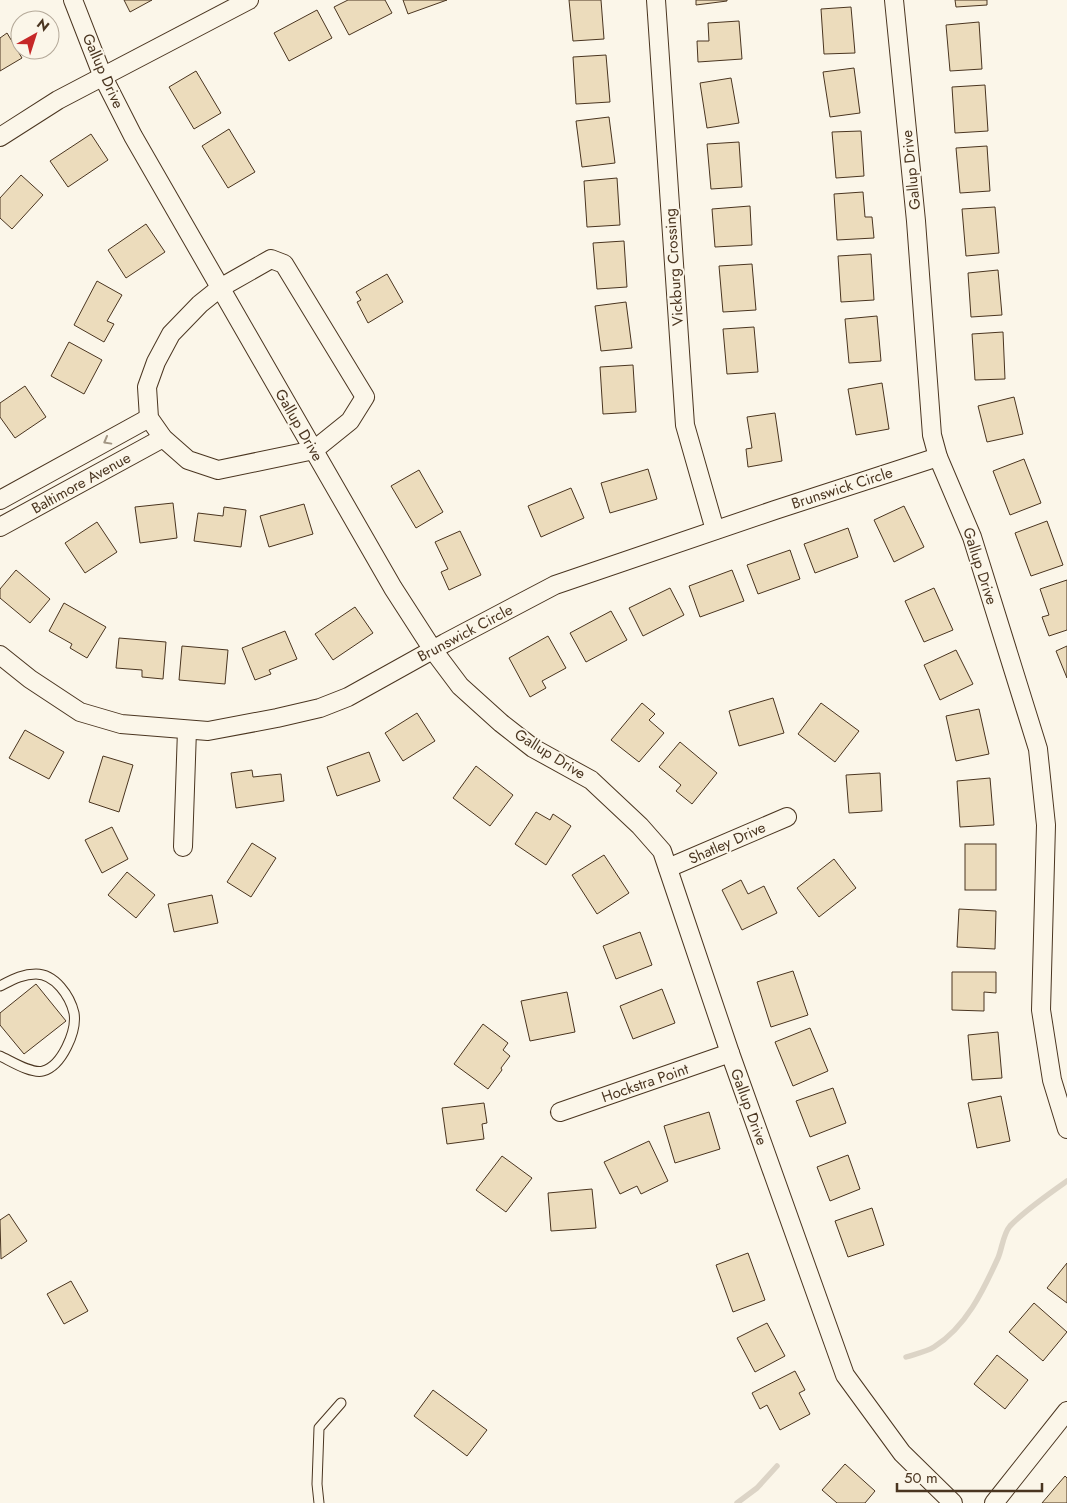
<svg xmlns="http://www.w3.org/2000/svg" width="1067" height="1503" font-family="Jost,sans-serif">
<rect width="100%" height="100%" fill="#fbf6e9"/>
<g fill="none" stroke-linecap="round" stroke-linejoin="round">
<g stroke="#dcd4c6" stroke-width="5.5">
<path d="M906,1357C915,1354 926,1352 934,1347C966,1327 983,1291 998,1258C1002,1249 1003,1234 1010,1226C1024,1211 1050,1193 1067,1181"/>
<path d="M737,1503L757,1488L777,1466"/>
</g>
</g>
<g fill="#ecdcbc" stroke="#4a3520">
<path d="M124,0H152L130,12Z"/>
<path d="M348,0H385L392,13L349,35L334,7Z"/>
<path d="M403,0H447L408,14Z"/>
<path d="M569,0H601L604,39L573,41Z"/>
<path d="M696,0H727V1L696,5Z"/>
<path d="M955,0H987V5L956,7Z"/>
<path d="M851,7L855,53L824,54L821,9Z"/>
<path d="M317,10L332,38L289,61L274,33Z"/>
<path d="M739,21L742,59L698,62L697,41H709L708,23Z"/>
<path d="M979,22L982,69L950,71L946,25Z"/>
<path d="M7,33L22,58L0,71V38Z"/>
<path d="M606,55L610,102L576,104L573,57Z"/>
<path d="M854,68L860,113L830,117L823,72Z"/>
<path d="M196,71L221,113L194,129L169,87Z"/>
<path d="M731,78L739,123L707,128L700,83Z"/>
<path d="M985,85L988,131L955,133L952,87Z"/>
<path d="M609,117L615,163L582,167L576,121Z"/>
<path d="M229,129L255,172L228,188L202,146Z"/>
<path d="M861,131L864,176L836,178L832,132Z"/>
<path d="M91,134L108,160L68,187L50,161Z"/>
<path d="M739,142L742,187L711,189L707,144Z"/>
<path d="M987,146L990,191L960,193L956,148Z"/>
<path d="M21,175L43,195L12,229L0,218V198Z"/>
<path d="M617,178L620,225L587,227L584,181Z"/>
<path d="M863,192L865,217H872L874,238L837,240L834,194Z"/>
<path d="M750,206L752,245L715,247L712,209Z"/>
<path d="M995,207L999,253L966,256L962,209Z"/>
<path d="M146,224L165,252L126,278L108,250Z"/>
<path d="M624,241L627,287L597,289L593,243Z"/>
<path d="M871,254L874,300L841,302L838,256Z"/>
<path d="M752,264L756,310L723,312L719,266Z"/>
<path d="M998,270L1002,315L971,317L968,273Z"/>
<path d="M387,274L403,302L368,323L357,302L361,300L356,292Z"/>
<path d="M97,281L122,295L107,321L114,324L104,342L74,325Z"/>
<path d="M626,302L632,348L601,351L595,306Z"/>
<path d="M877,316L881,361L849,363L845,319Z"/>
<path d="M754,327L758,372L727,374L723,329Z"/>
<path d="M1003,332L1005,379L975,380L972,334Z"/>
<path d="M69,342L102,360L84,394L51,376Z"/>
<path d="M633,365L636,412L603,414L600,367Z"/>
<path d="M882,383L889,429L856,435L848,389Z"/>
<path d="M25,386L46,417L15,438L0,417V403Z"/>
<path d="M1014,397L1023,434L987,442L978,406Z"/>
<path d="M775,413L782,461L748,467L746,449L752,448L747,417Z"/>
<path d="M1024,459L1041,503L1010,515L993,471Z"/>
<path d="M648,469L657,499L610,513L601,483Z"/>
<path d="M419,470L443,512L416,528L391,486Z"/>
<path d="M571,488L584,518L541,537L528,506Z"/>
<path d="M173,503L177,538L140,543L135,507Z"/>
<path d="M304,504L313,534L269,547L260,516Z"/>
<path d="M904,506L924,547L894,562L874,520Z"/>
<path d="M224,507L246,510L241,547L194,541L198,513L223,516Z"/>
<path d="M1047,521L1063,565L1031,576L1015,533Z"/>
<path d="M97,522L117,552L85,573L65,543Z"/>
<path d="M848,528L858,557L815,573L804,544Z"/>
<path d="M460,531L481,575L449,590L441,572L448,569L435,542Z"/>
<path d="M790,550L800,579L758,594L747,565Z"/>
<path d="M16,570L50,599L30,623L0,598V589Z"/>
<path d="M732,570L744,601L700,617L689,586Z"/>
<path d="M1067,580V630L1049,636L1042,617L1049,615L1040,589Z"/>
<path d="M670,588L684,615L643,636L629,608Z"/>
<path d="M934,588L953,630L924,642L905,601Z"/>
<path d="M64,603L106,627L87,658L70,648L72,644L49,631Z"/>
<path d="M355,607L373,633L333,660L315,634Z"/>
<path d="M611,611L627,640L586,662L570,633Z"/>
<path d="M285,631L297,659L269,670L271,674L255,680L242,648Z"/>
<path d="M548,636L566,668L542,681L546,688L530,697L509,658Z"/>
<path d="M119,638L166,642L163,679L142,677V670L116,668Z"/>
<path d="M182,646L228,650L225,684L179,680Z"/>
<path d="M1067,646V678L1056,651Z"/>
<path d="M956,650L973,684L940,700L924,665Z"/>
<path d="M773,698L784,733L739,746L729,711Z"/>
<path d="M642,703L655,714L649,720L664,733L639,762L611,740Z"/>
<path d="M821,703L859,731L835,762L798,734Z"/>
<path d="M979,709L989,754L956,761L946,716Z"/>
<path d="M417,713L435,741L403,761L385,733Z"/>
<path d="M25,730L64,752L49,779L9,758Z"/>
<path d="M680,742L717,773L692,804L676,791L681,785L659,767Z"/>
<path d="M369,752L380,781L337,796L327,767Z"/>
<path d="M103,756L133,765L119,812L89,802Z"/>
<path d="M476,766L513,795L490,826L453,798Z"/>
<path d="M252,770L253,777L281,774L284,801L236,808L231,773Z"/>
<path d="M880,773L882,811L849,813L846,775Z"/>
<path d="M990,778L994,825L960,827L957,781Z"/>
<path d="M536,812L550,820L553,814L571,826L546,865L515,844Z"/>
<path d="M112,827L128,859L102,873L85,840Z"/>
<path d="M252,843L276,858L251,897L227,882Z"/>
<rect x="965" y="844" width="31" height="46"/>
<path d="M604,855L629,893L597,914L572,875Z"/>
<path d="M834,859L856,888L819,917L797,888Z"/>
<path d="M127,872L155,895L136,918L108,895Z"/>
<path d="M741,880L748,894L764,886L777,913L742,930L722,890Z"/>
<path d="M212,895L218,923L174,932L168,904Z"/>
<path d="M959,909L996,911L995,949L957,947Z"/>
<path d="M640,932L652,965L616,979L603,946Z"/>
<path d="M793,971L808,1015L771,1027L757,982Z"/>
<path d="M952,972H996V993L984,992V1011L952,1010Z"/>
<path d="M36,984L66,1021L24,1054L0,1025V1013Z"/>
<path d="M662,989L675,1023L633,1039L620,1006Z"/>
<path d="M567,992L575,1032L530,1041L521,1001Z"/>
<path d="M483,1024L508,1043L503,1050L510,1056L501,1068L502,1070L488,1089L454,1064Z"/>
<path d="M810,1028L828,1071L793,1086L775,1042Z"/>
<path d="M998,1032L1002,1078L972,1080L968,1035Z"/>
<path d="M833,1088L846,1123L810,1137L796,1101Z"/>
<path d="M1001,1096L1010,1141L977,1148L968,1103Z"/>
<path d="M484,1103L487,1123L482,1124L484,1139L447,1144L442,1108Z"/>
<path d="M709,1112L720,1149L675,1163L664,1126Z"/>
<path d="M649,1141L668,1181L641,1194L637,1186L620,1194L604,1162Z"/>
<path d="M848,1155L860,1189L830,1201L817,1167Z"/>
<path d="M502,1156L532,1178L506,1212L476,1190Z"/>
<path d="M592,1189L596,1228L551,1231L548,1193Z"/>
<path d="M872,1208L884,1245L848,1257L835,1221Z"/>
<path d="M9,1214L27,1241L1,1259L0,1220Z"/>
<path d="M748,1253L765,1300L733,1312L716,1265Z"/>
<path d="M1067,1263V1303L1047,1288Z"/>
<path d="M71,1281L88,1311L64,1324L47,1294Z"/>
<path d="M1034,1303L1067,1332L1043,1361L1009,1332Z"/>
<path d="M767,1323L785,1356L755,1372L737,1338Z"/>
<path d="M997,1355L1028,1380L1005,1409L974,1384Z"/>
<path d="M795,1371L805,1390L799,1393L810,1414L780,1430L767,1405L760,1409L752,1393Z"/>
<path d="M433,1390L487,1430L467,1456L414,1416Z"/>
<path d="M845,1464L875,1491L865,1503H837L822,1490Z"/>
<path d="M1065,1476L1067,1478V1503H1042Z"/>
</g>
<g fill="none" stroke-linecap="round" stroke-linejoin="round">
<defs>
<g id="lane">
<path d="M0,986C12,980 22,974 36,974C55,974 70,996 74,1013C77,1031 62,1066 43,1071C31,1074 11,1061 0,1056"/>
<path d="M319,1503L317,1484L319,1428L341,1403"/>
</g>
<g id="street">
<path d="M73,0L103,77L133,136L393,588L433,650L460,686L501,723L533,748L591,780L640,826L662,851L730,1053L845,1375L902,1453L953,1503"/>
<path d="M656,0L685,425L715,530"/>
<path d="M894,0L916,221L932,435L938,457L972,537L1038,749L1046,825L1041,1010L1052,1080L1067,1129"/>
<path d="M0,137L58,100L249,0"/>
<path d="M271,259L284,264L365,397L350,421L314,450L218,470L188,460L163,438L149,418L147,387L156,362L171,334L200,304L220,288Z"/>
<path d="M0,500L149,418"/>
<path d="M0,527L163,438"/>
<path d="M0,655L30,679L80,712L121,724L208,731L277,718L320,708L348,697L445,643L555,585L775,510L938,457"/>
<path d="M183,847L187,730"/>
<path d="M668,868L787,817"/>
<path d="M560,1112L730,1053"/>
<path d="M994,1503L1067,1411"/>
</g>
</defs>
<use href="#lane" stroke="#4a3520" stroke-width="11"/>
<use href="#street" stroke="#4a3520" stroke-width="20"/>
<use href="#lane" stroke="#fbf6e9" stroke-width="9"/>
<use href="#street" stroke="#fbf6e9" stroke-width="18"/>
</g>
<defs><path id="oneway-chevron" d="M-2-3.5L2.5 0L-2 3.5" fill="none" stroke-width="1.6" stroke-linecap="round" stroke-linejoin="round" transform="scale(1.25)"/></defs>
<use stroke="#a29684" href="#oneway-chevron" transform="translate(107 441) rotate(151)"/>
<g text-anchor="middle" stroke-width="4" stroke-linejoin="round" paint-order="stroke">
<g font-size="15" fill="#4a3520" stroke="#fbf6e9">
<text transform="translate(103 71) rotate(66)" y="5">Gallup Drive</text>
<text transform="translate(911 170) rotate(-96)" y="5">Gallup Drive</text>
<text transform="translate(674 267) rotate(-94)" y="5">Vickburg Crossing</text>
<text transform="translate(299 425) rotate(60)" y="5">Gallup Drive</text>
<text transform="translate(81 483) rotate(-29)" y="5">Baltimore Avenue</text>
<text transform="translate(842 488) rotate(-18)" y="5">Brunswick Circle</text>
<text transform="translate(980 566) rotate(72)" y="5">Gallup Drive</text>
<text transform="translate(465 633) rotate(-28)" y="5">Brunswick Circle</text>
<text transform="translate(550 754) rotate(32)" y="5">Gallup Drive</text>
<text transform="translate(727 843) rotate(-24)" y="5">Shatley Drive</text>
<text transform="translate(645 1083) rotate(-19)" y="5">Hockstra Point</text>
<text transform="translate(749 1107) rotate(70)" y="5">Gallup Drive</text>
</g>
</g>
<g transform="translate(35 35) rotate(39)"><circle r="24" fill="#fbf6e9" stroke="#b4a999"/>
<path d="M0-4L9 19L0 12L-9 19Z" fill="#c62828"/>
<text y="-8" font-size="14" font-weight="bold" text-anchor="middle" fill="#4a3520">N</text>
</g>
<path d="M897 1483v8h145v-8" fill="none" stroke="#4a3520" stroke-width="2.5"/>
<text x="904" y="1483" font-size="15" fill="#4a3520" stroke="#fbf6e9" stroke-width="4" paint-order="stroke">50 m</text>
</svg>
